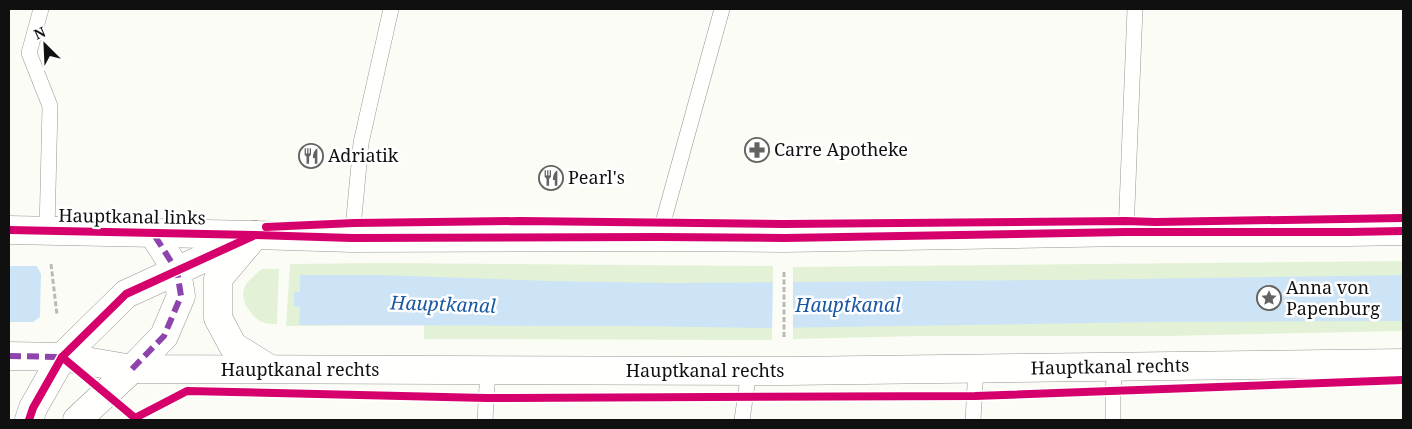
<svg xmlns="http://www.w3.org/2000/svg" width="1412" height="429" font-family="'Noto Serif',serif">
<rect width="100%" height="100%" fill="#fcfcf7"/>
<g fill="#e3f2d7">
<path d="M1403,261V331L1167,336H922L793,339V267Z"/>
<path d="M381,263L773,266L772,340L424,339V325L286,326L290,264Z"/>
<path d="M262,269H279L277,324C272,324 266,324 262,322C252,317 240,302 244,289C246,281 256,274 262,269Z"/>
</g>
<g fill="#cde4f6">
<path d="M9,266H37L41,274L40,317L33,322H9Z"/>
<path d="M300,275H380L551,281L671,283L1065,280L1403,275V321L1156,322L771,328L629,326L299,325L300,307L294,306V292H300Z"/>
</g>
<path fill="#fcfcf7" d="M793,279V331H772L773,280Z"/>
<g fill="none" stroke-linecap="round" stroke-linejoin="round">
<defs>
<g id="service">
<path d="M41,9L29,53L50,106L47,231"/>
<path d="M1126,232L1135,9"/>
<path d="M659,237L722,9"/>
<path d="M352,238L361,143L391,9"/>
<path d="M485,420L488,370"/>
<path d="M742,420L749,371"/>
<path d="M973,420L976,368"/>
<path d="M1113,420V391L1115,367"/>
</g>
<g id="minor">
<path d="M9,230L255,235"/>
<path d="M255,235L218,279V318L233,346L270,369"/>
<path d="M9,356L62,357"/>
<path d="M132,369L164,336L181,296L177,271L153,233"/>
</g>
<g id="tertiary">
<path d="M62,357L132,369L788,371L1403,363"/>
<path d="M29,420L33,408L62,357L126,294L255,235L352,238L659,237L784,238L1126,232H1350L1403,231"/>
<path d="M77,420L132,369"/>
</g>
</defs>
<use href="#service" stroke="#969694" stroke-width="16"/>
<use href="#minor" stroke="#969694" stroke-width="29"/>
<use href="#tertiary" stroke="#969694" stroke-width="29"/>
<g stroke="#b9b9b8" stroke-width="3" stroke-dasharray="5 2.5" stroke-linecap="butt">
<path d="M51,264L57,315"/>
<path d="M784,272V338"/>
</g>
<use href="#service" stroke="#fffffe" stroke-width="15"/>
<use href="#minor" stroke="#fffffe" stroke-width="28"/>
<use href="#tertiary" stroke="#fffffe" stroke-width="28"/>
<g stroke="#8e44ad" stroke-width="6" stroke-dasharray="12 6" stroke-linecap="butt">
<path d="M9,356L62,357"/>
<path d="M132,369L164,336L181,296L177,271L153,233"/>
</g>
<defs>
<g id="cycleway">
<path d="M266,227L354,223L520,221L783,224L1126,221L1155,222L1403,218"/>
<path d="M9,230L255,235L352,238L659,237L784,238L1126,232H1350L1403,231"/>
<path d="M62,357L135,418L187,391L486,398L975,396L1403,380"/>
<path d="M29,420L33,408L62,357L126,294L253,236"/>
</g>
</defs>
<use href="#cycleway" stroke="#fff" stroke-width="11"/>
<use href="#cycleway" stroke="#d6006c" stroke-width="8"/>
</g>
<defs>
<symbol id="pharmacy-ring" viewBox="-11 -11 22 22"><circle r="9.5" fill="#fff" stroke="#636361" stroke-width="1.5"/><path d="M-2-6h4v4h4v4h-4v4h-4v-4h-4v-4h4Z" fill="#636361"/></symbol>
<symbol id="restaurant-ring" viewBox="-11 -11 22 22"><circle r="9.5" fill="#fff" stroke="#636361" stroke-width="1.5"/><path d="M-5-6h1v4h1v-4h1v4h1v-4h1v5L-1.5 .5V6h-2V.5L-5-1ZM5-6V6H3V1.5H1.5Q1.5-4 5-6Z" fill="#636361"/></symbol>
<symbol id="sight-ring" viewBox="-11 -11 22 22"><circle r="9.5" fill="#fff" stroke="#636361" stroke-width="1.5"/><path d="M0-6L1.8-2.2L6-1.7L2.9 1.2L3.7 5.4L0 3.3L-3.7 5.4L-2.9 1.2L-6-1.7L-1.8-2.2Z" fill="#636361"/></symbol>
</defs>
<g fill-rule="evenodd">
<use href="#pharmacy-ring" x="743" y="136" width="28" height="28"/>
<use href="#restaurant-ring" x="297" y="142" width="28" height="28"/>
<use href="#restaurant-ring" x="537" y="164" width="28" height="28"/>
<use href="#sight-ring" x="1255" y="284" width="28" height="28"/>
</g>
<g text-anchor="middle" stroke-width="5" stroke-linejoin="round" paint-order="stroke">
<g font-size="18" fill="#101010" stroke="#fff" text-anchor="start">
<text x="774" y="156">Carre Apotheke</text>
<text x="328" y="162">Adriatik</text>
<text x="568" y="184">Pearl's</text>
<text x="1286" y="294">Anna von<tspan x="1286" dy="21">Papenburg</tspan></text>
</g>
<g font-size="18" fill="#101010" stroke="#fff">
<text transform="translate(132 217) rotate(1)" y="6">Hauptkanal links</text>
<text transform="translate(1110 367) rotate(-1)" y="6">Hauptkanal rechts</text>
<text x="300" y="376">Hauptkanal rechts</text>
<text x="705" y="377">Hauptkanal rechts</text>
</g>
<g font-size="19" font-style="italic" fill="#1958a2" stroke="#fff">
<text transform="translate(443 304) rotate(2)" y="7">Hauptkanal</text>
<text x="848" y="312">Hauptkanal</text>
</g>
</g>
<rect width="1412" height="429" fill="none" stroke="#101010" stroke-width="20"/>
<g transform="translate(45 45) rotate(336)" stroke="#ffffff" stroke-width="4" paint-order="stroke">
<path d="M0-4L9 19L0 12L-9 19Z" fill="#101010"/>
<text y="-8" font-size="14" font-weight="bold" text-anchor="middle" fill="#101010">N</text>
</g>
</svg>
